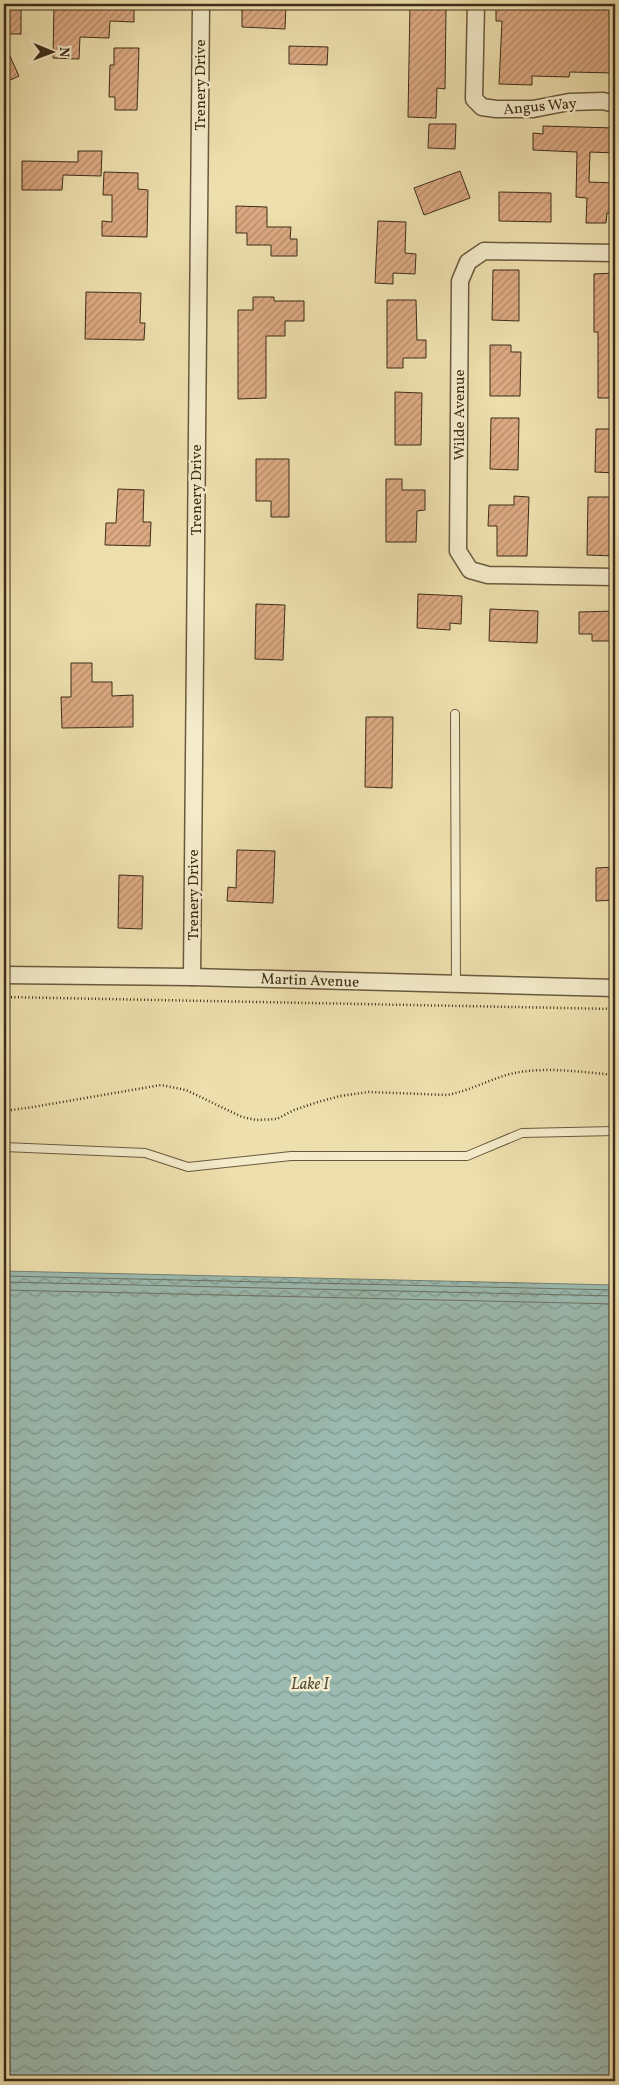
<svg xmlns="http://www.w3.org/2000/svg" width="619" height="2085" font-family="Vollkorn,serif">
<defs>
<pattern id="water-waves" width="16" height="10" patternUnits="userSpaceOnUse" patternTransform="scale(1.25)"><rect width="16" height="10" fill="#9bbbb2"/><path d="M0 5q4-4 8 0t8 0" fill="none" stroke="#809890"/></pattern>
<pattern id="building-hatch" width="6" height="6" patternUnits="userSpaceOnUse" patternTransform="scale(1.25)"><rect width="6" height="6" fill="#ddaa83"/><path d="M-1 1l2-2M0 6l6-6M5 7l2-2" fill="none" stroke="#b48b6a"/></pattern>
</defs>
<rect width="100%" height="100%" fill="#eee0ae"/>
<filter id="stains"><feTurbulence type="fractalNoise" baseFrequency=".004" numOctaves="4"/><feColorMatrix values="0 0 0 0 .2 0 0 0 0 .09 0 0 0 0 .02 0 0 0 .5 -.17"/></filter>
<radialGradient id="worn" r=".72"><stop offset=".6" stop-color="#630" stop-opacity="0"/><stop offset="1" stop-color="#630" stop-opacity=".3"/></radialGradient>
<path fill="url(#water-waves)" stroke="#758274" d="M4,1271L615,1285V2081H4Z"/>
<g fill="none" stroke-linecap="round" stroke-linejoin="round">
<g stroke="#6c7465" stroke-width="1">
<path d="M4,1276L615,1290"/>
<path d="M4,1282L615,1296"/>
<path d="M4,1290L615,1304"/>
</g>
</g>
<g fill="url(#building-hatch)" stroke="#3d2d18">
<rect x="4" y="4" width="17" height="30"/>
<path d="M54,4H134V22L110,21L109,38L80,37L79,59L53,58Z"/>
<path d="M255,4H286L285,29L242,27V9H255Z"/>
<path d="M410,4H436V8H446L445,89L437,88L436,118L408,117Z"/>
<path d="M496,4H612L611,41H615V73L570,72L569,77L532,76V85L499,84L502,21H496Z"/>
<path d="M4,43L19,76L4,83Z"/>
<path d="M289,46L328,47L327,65L289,64Z"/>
<path d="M114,48H139L137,110H115V97H109L110,65H114Z"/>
<path d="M429,124H456L455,149L428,148Z"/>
<path d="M543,126L615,128V153L590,152L589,182L615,183V213H607L606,223H586L587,198L576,197L577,152L533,150V133L543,134Z"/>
<path d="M78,151H102L101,176L63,175L62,190H22V161L78,162Z"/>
<path d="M460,171L470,198L424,215L414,188Z"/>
<path d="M104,172L138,173V189L148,190L147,237L102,236V221L112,222V195H103Z"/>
<path d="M499,192L551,193V222L499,221Z"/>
<path d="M236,206L267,207V227H291L290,239H297V256H271V245H247V233H236Z"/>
<path d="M378,221L406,222L405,253L416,254L415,274L393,273V284L375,283Z"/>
<path d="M493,270H519V321L492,320Z"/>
<path d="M615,273V398H598V332H594V274Z"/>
<path d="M86,292L141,293L140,323H145L144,340L85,339Z"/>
<path d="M253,297H274V301H304V321H285V336H266V398L238,399V310H253Z"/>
<path d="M387,300H416L417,340H426V358H403V368H387Z"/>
<path d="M490,345H511V352H521L520,396H490Z"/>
<path d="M395,392L422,393L421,445H395Z"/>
<path d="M491,418H519L518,470L490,469Z"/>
<path d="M596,429H615V473L595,472Z"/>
<path d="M256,459H289V517H271V501H256Z"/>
<path d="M386,479H402V490H425V510L417,511L416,542H386Z"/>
<path d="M118,489L144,490L143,522H151L150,546L105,545L106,523H116Z"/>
<path d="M514,496L529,497L527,556H497V526H488L489,505H514Z"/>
<path d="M588,497H615V556L587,555Z"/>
<path d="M418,594L462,596L461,624L450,623V630L417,628Z"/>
<path d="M256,604L285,605L283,660L255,659Z"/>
<path d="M490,609L538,611L537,643L489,641Z"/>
<path d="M615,611V641H592V634H579V612Z"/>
<path d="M71,663H92V682H112V696L133,695V727L62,728L61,697H71Z"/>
<path d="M366,717H393L392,788L365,787Z"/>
<path d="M237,850L275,851L273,903L227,901L228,887L236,888Z"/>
<path d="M615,867L614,900L596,901V868Z"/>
<path d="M119,875L143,876L142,929L118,928Z"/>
</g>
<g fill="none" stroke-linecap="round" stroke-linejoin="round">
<defs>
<g id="service">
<path d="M455,714L456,984"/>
<path d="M4,1147L145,1153L188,1167L291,1156H467L522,1133L615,1131"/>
</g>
<g id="minor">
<path d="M476,4L474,99L482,107L496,109H533L569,102L603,101L615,104"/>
<path d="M615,253L484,251L468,262L460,281L458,551L470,570L488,575L615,577"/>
<path d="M4,975L192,977L615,988"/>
<path d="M192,977L201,4"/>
</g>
</defs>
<use href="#service" stroke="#695a3e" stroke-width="10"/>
<use href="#minor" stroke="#695a3e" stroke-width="19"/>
<g stroke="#3d2d18" stroke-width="2.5" stroke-dasharray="1 2.5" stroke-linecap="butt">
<path d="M4,997L615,1009"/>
<path d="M4,1111L33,1107L161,1085L186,1090L242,1117L256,1120L277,1119L294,1110L318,1102L340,1096L369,1092L447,1095C469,1091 488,1080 510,1074C544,1066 581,1072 615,1075"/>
</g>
<use href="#service" stroke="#f4ebca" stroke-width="8"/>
<use href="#minor" stroke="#f4ebca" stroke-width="16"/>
</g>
<g text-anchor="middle" stroke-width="5" stroke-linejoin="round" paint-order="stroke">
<g font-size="15" fill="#3d2d18" stroke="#f4ebca">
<text transform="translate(200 85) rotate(-90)" y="5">Trenery Drive</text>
<text transform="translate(540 106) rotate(-5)" y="5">Angus Way</text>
<text transform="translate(459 415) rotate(-90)" y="5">Wilde Avenue</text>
<text transform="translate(196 490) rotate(-90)" y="5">Trenery Drive</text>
<text transform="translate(193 895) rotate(-90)" y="5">Trenery Drive</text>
<text transform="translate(310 980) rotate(2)" y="5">Martin Avenue</text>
</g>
<g font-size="16" font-style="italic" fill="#54503e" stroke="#f4ebca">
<text x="310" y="1689">Lake I</text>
</g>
</g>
<rect width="619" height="2085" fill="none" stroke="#eee0ae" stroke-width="20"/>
<rect x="5" y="5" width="609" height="2075" fill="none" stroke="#3d2d18" stroke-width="2.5"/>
<rect x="10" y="10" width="599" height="2065" fill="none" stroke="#3d2d18"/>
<g transform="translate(52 52) rotate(91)" stroke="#f4ebca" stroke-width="4" paint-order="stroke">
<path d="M0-4L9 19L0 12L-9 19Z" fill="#3d2d18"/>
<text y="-8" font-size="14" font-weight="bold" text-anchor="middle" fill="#3d2d18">N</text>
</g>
<rect width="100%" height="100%" filter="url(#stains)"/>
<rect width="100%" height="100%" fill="url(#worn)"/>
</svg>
